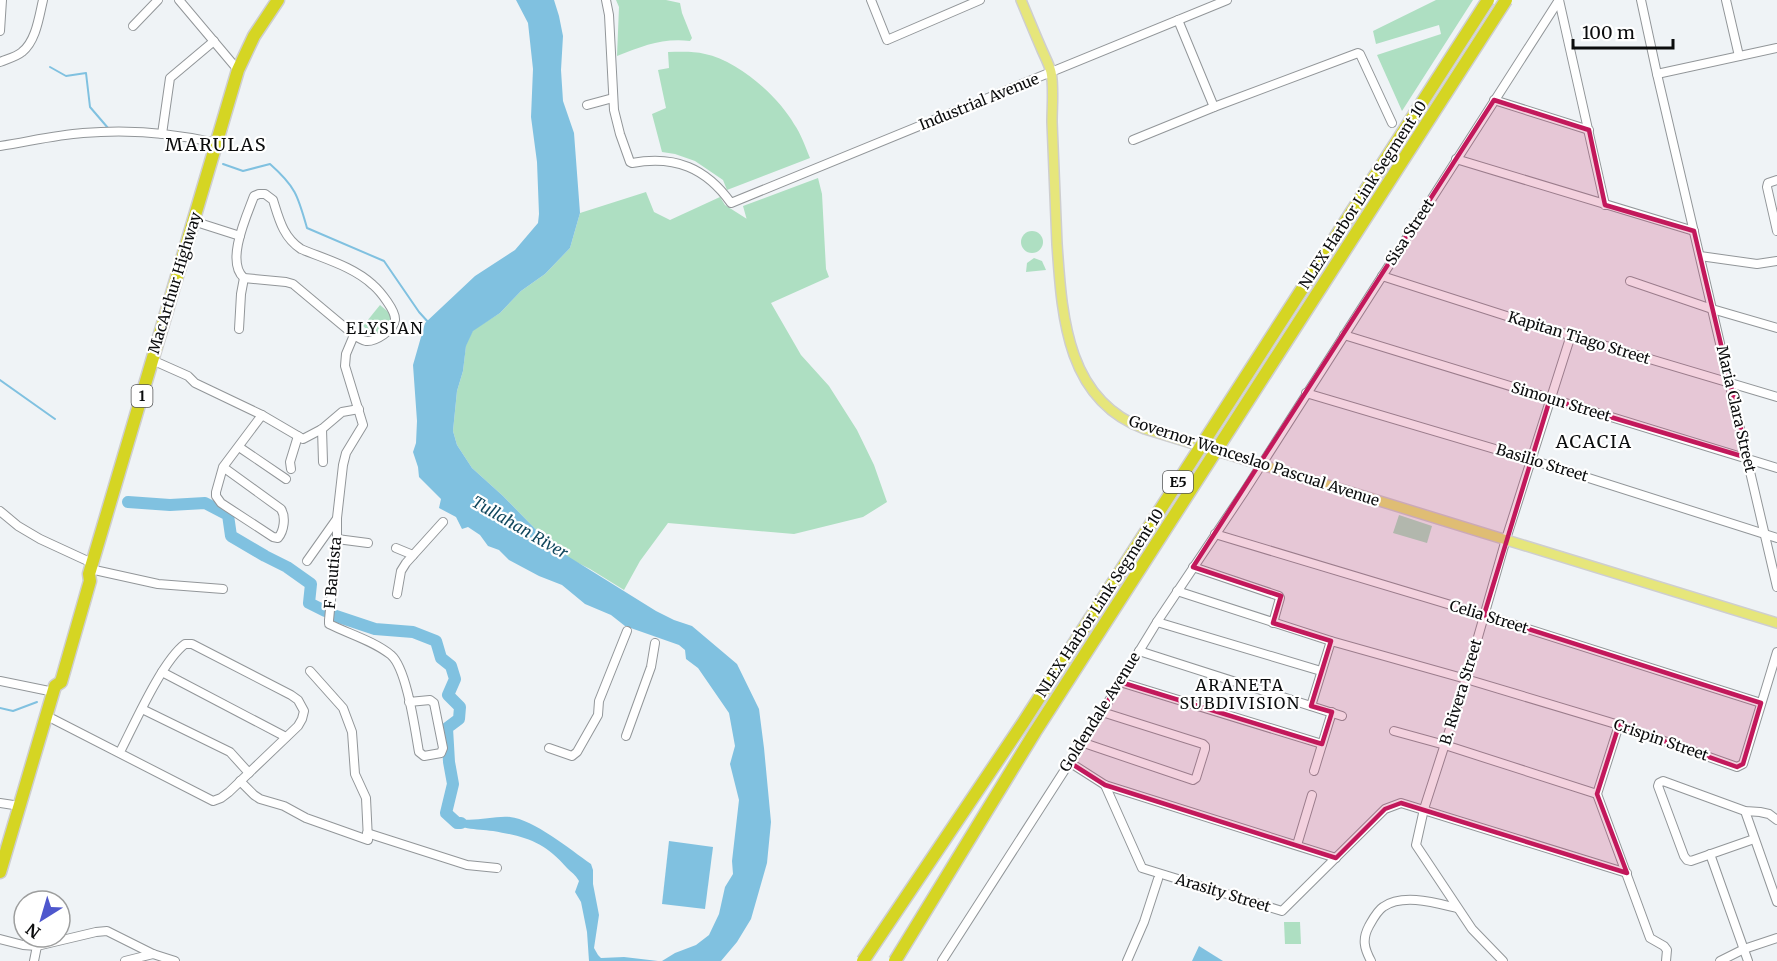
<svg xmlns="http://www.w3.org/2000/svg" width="1777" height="961" font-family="Merriweather,serif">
<rect width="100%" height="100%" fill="#eff3f6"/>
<g fill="#aedfc2">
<path d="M616,0H666L680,3L682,13L692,38L690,41C661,38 644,46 617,56L619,7Z"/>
<path d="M1436,0H1473L1402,111L1377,55L1441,34L1439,25L1376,44L1373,31Z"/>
<path d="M668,52C680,52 693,51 705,54C737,60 778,96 794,124C801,134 805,146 810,158L727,190L723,180L695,161L675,154L662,152L652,114L666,108L658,70L669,68Z"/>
<path d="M818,178L822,194L826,269L829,277L771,303L801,355L829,386L857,430L874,465L887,502L863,517L794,534L668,523L640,561L624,590L590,569L572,560L553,547L503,496L472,468L457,445L453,431L457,391L463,371L466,345L473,330L500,313L521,291L545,274L570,248L580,213L646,192L654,212L670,220L720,197L725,205L747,219L750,231L743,206Z"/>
<circle cx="1032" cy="242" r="11"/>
<path d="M1034,258L1042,261L1046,270L1026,272L1027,263Z"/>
<path d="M380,305L393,316L376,337L363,326Z"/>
<path d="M1399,515L1432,526L1427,543L1393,533Z"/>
<path d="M1284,922H1300L1301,944H1285Z"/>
</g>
<g fill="#80c1e0">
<path d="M516,0H554L559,16L563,36L561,70L563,101L574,133L580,213L570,248L545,274L521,291L500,313L473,331L466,346L463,371L457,391L453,431L457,445L472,468L503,496L553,547L656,611L674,620L692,626L737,664L759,709L764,748L771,822L767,863L751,919L737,942L721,961H662L675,953L696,945L709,935L719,914L725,887L733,874L732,861L739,800L730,764L735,746L729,713L698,668L686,659L685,650L679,645L625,626L611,615L585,604L562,585L539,576L509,560L499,550L488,546L480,535L468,527L462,529L456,517L439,508L441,499L419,477L418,467L413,452L416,443L417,421L413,365L425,323L475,276L515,250L538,223L539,214L537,162L531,117L533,69L528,23Z"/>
<path d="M450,814C463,826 492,815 510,817C533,819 571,850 591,864L593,870V884L599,915L594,948L598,955L601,958L624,957L658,961H589L587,932L581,902L575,892L579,881C575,874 572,873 567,868C544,842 527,837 493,831C476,829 458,830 445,817Z"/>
<path d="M669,841L713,847L705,909L662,904Z"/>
<path d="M1199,946L1223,961H1192Z"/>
</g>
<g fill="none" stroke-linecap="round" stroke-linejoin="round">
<g stroke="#80c1e0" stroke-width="2">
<path d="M50,67L66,76L86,73L90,107L108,128"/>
<path d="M223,164L243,171L270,164C296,187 298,196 307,228L384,261L419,312L429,323"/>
<path d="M0,380L55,419"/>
<path d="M0,708L13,711L37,702"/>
</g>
<g stroke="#80c1e0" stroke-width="12">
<path d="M128,502L170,505L205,503L228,515L231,536L265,556L287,567L311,584L309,603L325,611"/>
<path d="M333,615L375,629L413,632L436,641L441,658L451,666L455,679L448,695L460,707L459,719L447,728L449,762L453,784L446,813L457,823H461"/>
</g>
<defs>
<g id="minor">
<path d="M179,0L238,70"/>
<path d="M606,0L609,15L614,110L620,134L630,162L632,163C675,155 706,168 731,203L1227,0"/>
<path d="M871,0L887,40L980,0"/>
<path d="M1559,0L1605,205"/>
<path d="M1641,0L1657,74L1777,587"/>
<path d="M1726,0L1739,56"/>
<path d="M1178,20L1214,107"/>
<path d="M133,26L158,0"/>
<path d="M0,31L2,0"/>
<path d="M0,62C7,59 16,57 22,52C36,41 39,17 43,0"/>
<path d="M1657,74L1777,48"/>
<path d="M1494,100L1589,130"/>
<path d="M587,105L613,98"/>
<path d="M162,134L170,78L214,41"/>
<path d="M1133,140L1214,107L1358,53L1360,54L1392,123"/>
<path d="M0,146C27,142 55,135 83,133C127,129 174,133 217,143"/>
<path d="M1456,159L1694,231"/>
<path d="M1777,180L1768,183L1767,187L1777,231"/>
<path d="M259,194H265L273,200C279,219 283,237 301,249C325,259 354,267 373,285C380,291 396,311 395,320C394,330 375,342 366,341C362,340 357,337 354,335L293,284L286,282L244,278C225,262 247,215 254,196Z"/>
<path d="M193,221L240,236"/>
<path d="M1700,256L1757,264L1777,261"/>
<path d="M1382,276L1519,320L1777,397"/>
<path d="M1630,281L1712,309L1777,328"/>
<path d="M239,329L241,294L244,278"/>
<path d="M354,335L346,354L345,366L363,425L346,453L343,465L337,518V539L329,620V624C349,634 374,641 391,655C407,669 415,730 419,752L424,756L441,753L443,748L434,703L430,700L409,702"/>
<path d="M1344,335L1777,468"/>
<path d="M152,360L188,376L195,383L262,415L303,439L322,429L342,412L359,409"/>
<path d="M1306,393L1532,460L1777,538"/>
<path d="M322,429L323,462"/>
<path d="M239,447L286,479"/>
<path d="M223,467L281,509C286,517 284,531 278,538L273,537L221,503L216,496V492L223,467L262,415"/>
<path d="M291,469L290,462L298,436"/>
<path d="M0,511L18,526L40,539L92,563"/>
<path d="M1215,534L1484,615L1761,703"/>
<path d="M337,539L368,543"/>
<path d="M396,548L413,555"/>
<path d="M307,561L336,520"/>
<path d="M1193,567L1279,596L1280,598L1273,623"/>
<path d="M90,569L158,584L223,589"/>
<path d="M1177,591L1331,641L1466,679L1619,725L1737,767L1743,764L1777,652"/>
<path d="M397,594L401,571L406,563L443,522"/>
<path d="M1157,622L1321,671"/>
<path d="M1139,651L1342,716"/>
<path d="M162,672L286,737"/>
<path d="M0,681L54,692"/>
<path d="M1120,682L1322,744"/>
<path d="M1311,706L1331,641"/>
<path d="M142,709L230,752L249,773"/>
<path d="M47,716L213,801L221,798L229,792L298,726L302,719L304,711L298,700L291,695L192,644H185C162,661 134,725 120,752"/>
<path d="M1619,725L1597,794L1650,938L1664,946L1667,950L1666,961"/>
<path d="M1394,731L1445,745L1597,794"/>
<path d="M626,736L651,667L655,643"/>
<path d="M1081,742L1193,780L1196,778L1205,749V746L1203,744L1102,712"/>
<path d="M549,748L572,756L577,752L598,715L599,701L627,631"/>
<path d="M1069,762L1105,785L1336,858"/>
<path d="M1314,771L1332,712"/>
<path d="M240,781L254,795L260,799L284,806L306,818L368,840L366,798L355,774L352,732L343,708L310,671"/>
<path d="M1105,785L1142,868L1282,911L1385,809L1401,803L1627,873"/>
<path d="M0,803L20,806"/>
<path d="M1745,811L1777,902"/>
<path d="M367,833L467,865L497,868"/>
<path d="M1754,839L1691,861L1687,860L1684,856L1658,786L1659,783L1663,781L1745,811L1760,812L1769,814L1777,820"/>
<path d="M1297,845L1312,795"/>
<path d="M1710,854L1748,961"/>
<path d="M0,939L23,945L37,946L96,932L107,931L153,954L175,961"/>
<path d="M34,961L37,946"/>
<path d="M125,961L153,954"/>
<path d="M942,961L1102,712L1157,622L1244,492L1559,0"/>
<path d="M1127,961L1144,922L1158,879"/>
<path d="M1371,961C1364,948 1362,939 1369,926C1373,919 1377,911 1383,907C1403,893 1436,903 1457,908"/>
<path d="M1503,961L1472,929L1416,845L1424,809L1466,679L1506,539L1571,335"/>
<path d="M1720,961L1744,949L1777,938"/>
</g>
<path id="major" d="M1021,0C1028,17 1035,34 1042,50C1045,57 1049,64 1051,72C1054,86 1052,107 1052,122C1054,163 1055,204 1057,244C1062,316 1066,400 1145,429L1777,623"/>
<path id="highway" d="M0,872L55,686L61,682L90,581L89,574L238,70L254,36L278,0"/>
</defs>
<use href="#minor" stroke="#929699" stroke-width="10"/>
<use href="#major" stroke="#cececf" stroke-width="12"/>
<use href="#highway" stroke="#cececf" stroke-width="15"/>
<use href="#minor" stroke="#fff" stroke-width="8"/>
<use href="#major" stroke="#e6e67b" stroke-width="9"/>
<use href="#highway" stroke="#d5d523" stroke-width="12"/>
<path stroke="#696b6d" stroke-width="2" d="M1229,428L1367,209L1505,0"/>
<defs>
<g id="highway-bridge">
<path d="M863,961L1023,723L1488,0"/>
<path d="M895,961L1035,732L1506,0"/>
</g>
</defs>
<use href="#highway-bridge" stroke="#cececf" stroke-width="15" stroke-linecap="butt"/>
<use href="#highway-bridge" stroke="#d5d523" stroke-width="12"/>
</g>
<path fill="#c2185b" fill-opacity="0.2" stroke="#c2185b" stroke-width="4.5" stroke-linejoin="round" d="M1494,100L1589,130L1605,205L1694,231L1748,458L1550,399L1484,615L1761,703L1743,764L1737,767L1619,725L1597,794L1627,873L1401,803L1385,809L1336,858L1105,785L1069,762L1120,682L1322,744L1332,712L1311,706L1331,641L1273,623L1281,596L1193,567Z"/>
<g text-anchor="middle" stroke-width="4.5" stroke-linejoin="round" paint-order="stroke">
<g fill="#fff" stroke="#545556" stroke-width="1.5">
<rect x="131.5" y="385" width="21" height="22" rx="4.5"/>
<rect x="1163" y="471" width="30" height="22" rx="4.5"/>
</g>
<g font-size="14" font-weight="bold" fill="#0b0c0d">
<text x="142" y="401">1</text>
<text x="1178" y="487">E5</text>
</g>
<g font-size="15" fill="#0b0c0d" stroke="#fff">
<text transform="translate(979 102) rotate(-22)" y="5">Industrial Avenue</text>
<text transform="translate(1363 195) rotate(-57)" y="5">NLEX Harbor Link Segment 10</text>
<text transform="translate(1410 232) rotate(-57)" y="5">Sisa Street</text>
<text transform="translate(175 283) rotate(-73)" y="5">MacArthur Highway</text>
<text transform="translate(1579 338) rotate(17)" y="5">Kapitan Tiago Street</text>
<text transform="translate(1561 402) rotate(17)" y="5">Simoun Street</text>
<text transform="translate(1736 409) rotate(77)" y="5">Maria Clara Street</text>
<text transform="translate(1254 461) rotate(18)" y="5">Governor Wenceslao Pascual Avenue</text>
<text transform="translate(1542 463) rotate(17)" y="5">Basilio Street</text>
<text transform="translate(333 573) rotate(-85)" y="5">F Bautista</text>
<text transform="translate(1100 603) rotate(-57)" y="5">NLEX Harbor Link Segment 10</text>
<text transform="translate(1489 617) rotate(17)" y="5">Celia Street</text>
<text transform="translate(1461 692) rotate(-73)" y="5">B. Rivera Street</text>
<text transform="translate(1100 712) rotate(-58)" y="5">Goldendale Avenue</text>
<text transform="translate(1661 740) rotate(19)" y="5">Crispin Street</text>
<text transform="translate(1223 893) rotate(17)" y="5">Arasity Street</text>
</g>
<g font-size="16" letter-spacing="1.5" fill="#0b0c0d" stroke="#fff">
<text x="385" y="334">ELYSIAN</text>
<text x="1240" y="691">ARANETA<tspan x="1240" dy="18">SUBDIVISION</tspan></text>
</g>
<g font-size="16" font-style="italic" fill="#11475d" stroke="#fff">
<text transform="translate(520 527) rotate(30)" y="6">Tullahan River</text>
</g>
<g font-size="18" letter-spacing="1.5" fill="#0b0c0d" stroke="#fff">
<text x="216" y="151">MARULAS</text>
<text x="1594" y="448">ACACIA</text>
</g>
</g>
<g transform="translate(42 919) rotate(217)"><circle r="28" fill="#ffffff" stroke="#9d9e9e" stroke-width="1.5"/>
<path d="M0-4.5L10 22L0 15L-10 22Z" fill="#4e57cd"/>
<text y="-9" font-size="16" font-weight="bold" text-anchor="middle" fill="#0b0c0d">N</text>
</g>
<path d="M1573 39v9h100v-9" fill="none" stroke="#0b0c0d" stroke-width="3"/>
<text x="1582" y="39" font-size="18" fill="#0b0c0d" stroke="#ffffff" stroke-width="4.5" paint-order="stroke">100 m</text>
</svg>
